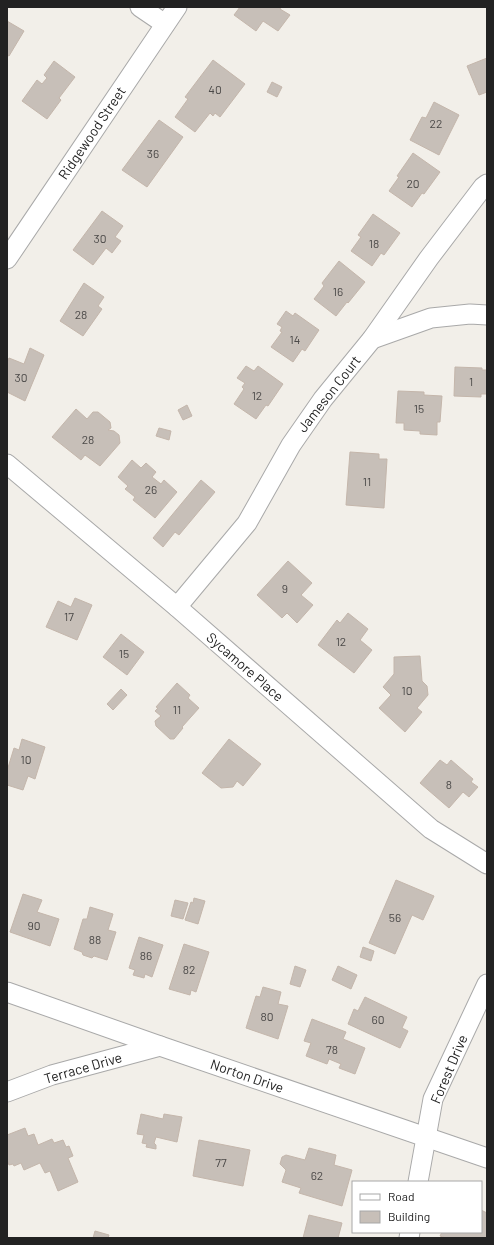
<svg xmlns="http://www.w3.org/2000/svg" width="494" height="1245" font-family="Barlow,sans-serif">
<rect width="100%" height="100%" fill="#f2efe9"/>
<g fill="#c7bfb8" stroke="#c4b6ab">
<path d="M240,7H281L280,9L290,15L278,31L263,21L256,31L234,15Z"/>
<path d="M7,21L24,31L9,56L7,55Z"/>
<path d="M487,58V92L479,95L467,66Z"/>
<path d="M213,60L245,84L220,117L215,113L213,116L210,113L195,132L175,117L188,99L185,97Z"/>
<path d="M54,61L75,77L59,98L61,100L47,119L22,101L37,80L42,84L47,78L44,75Z"/>
<path d="M272,82L282,87L277,97L267,92Z"/>
<path d="M434,102L459,115L439,155L410,140L422,117L426,118Z"/>
<path d="M159,120L183,137L147,187L122,170Z"/>
<path d="M413,153L440,172L424,194L422,193L412,207L389,191L399,177L397,176Z"/>
<path d="M102,211L123,226L115,237L121,241L112,253L106,248L93,265L73,250Z"/>
<path d="M373,214L400,233L384,255L381,253L372,266L351,251L361,237L358,235Z"/>
<path d="M339,261L365,282L348,303L347,302L336,316L314,299L324,286L322,283Z"/>
<path d="M84,283L104,297L98,306L102,309L83,336L60,321Z"/>
<path d="M286,311L293,316L295,313L319,330L305,351L302,349L293,362L271,347L282,332L280,331L282,327L277,324Z"/>
<path d="M30,348L44,355L25,401L7,392V362L9,358L24,364Z"/>
<path d="M246,366L254,371L258,366L283,384L268,406L266,405L256,419L234,404L244,389L242,387L245,383L237,378Z"/>
<path d="M455,367L482,368V370H487V394H481V397L454,396Z"/>
<path d="M398,391L424,392V395L442,396L440,422H437V435L420,434V431L404,430V423H396Z"/>
<path d="M187,405L192,416L183,420L178,410Z"/>
<path d="M76,409L87,419L93,412H98L110,422L111,428L108,430L114,431L119,435L120,443L100,466L85,455L81,460L52,437Z"/>
<path d="M159,428L171,431L169,440L156,436Z"/>
<path d="M350,452L379,454V459H387L384,508L346,505Z"/>
<path d="M132,460L141,468L146,463L156,472L152,477L161,484L164,480L177,492L155,518L133,500L135,497L125,489L128,486L118,477Z"/>
<path d="M201,480L215,492L179,535L175,532L163,547L153,538Z"/>
<path d="M288,561L312,583L301,595L313,605L297,623L287,613L282,618L257,595Z"/>
<path d="M75,598L92,605L77,640L46,627L58,601L71,607Z"/>
<path d="M348,613L368,629L360,640L372,650L354,673L318,645L337,620L340,623Z"/>
<path d="M121,634L144,652L127,675L103,657Z"/>
<path d="M420,656L422,681L427,686L428,695L417,708L422,712L405,732L379,708L391,695L383,687L394,674V657Z"/>
<path d="M177,683L190,695L188,698L199,708L182,727L183,728L174,739H170L156,726L155,721L161,716L155,711L158,708L156,707Z"/>
<path d="M121,689L127,695L113,710L107,704Z"/>
<path d="M22,739L45,747L35,779L28,776L23,790L7,785V771L14,748L19,750Z"/>
<path d="M229,739L261,764L243,786L237,781L233,787L221,788L202,773Z"/>
<path d="M440,760L447,765L451,760L473,779L471,782L478,787L469,797L463,792L449,808L420,783Z"/>
<path d="M396,880L434,896L423,920L412,915L395,954L369,943Z"/>
<path d="M23,894L42,900L37,912L59,919L50,946L10,932Z"/>
<path d="M194,898L205,901L198,924L185,920L191,902L193,903Z"/>
<path d="M175,900L188,903L183,919L171,916Z"/>
<path d="M90,907L113,914L108,930L116,932L107,960L94,956L92,958L83,955L82,952L74,949L83,919H87Z"/>
<path d="M139,937L163,945L152,977L145,974L144,978L133,975L135,970L129,968Z"/>
<path d="M184,944L209,952L196,992L191,990L190,995L169,989Z"/>
<path d="M363,947L374,951L371,961L360,957Z"/>
<path d="M295,966L306,970L300,987L290,984Z"/>
<path d="M338,966L357,975L351,989L332,980Z"/>
<path d="M263,987L281,992L278,1004L288,1006L278,1039L246,1028L256,996L260,997Z"/>
<path d="M365,997L407,1017L402,1028L408,1031L400,1048L348,1024L354,1009L358,1011Z"/>
<path d="M312,1019L346,1032L343,1039L365,1048L355,1074L339,1068L341,1064L329,1059L327,1064L306,1056L311,1043L304,1041Z"/>
<path d="M141,1114L163,1119L164,1114L182,1117L177,1142L156,1137L154,1143L156,1145V1149L146,1147L147,1144L142,1143L144,1135L137,1134Z"/>
<path d="M25,1128L28,1136L34,1134L38,1145L52,1139L54,1143L63,1140L66,1147L69,1146L73,1156L68,1158L78,1182L58,1191L50,1171L45,1173L40,1163L24,1170L21,1163L14,1166L13,1164L9,1165L7,1160V1135Z"/>
<path d="M199,1140L250,1150L243,1186L193,1176Z"/>
<path d="M309,1148L336,1155L334,1165L352,1170L342,1206L299,1193L301,1188L282,1182L286,1170L280,1164L282,1157L286,1155L305,1160Z"/>
<path d="M481,1210L487,1213V1238H446L440,1236L442,1232H481Z"/>
<path d="M309,1215L342,1223L338,1238H303Z"/>
<path d="M95,1231L109,1235L108,1238H93Z"/>
</g>
<g fill="none" stroke-linecap="round" stroke-linejoin="round">
<defs>
<g id="minor">
<path d="M140,7L165,24"/>
<path d="M7,259L177,7"/>
<path d="M372,339L431,318L470,314L487,315"/>
<path d="M7,464L177,607L431,829L487,864"/>
<path d="M177,607L247,523L291,445L323,399L372,339L429,258L483,187L487,184"/>
<path d="M7,992L160,1046L487,1158"/>
<path d="M7,1092L52,1075L160,1046"/>
<path d="M418,1182L433,1099L487,984"/>
<path d="M409,1238L410,1232"/>
</g>
</defs>
<use href="#minor" stroke="#a9a9a9" stroke-width="21"/>
<use href="#minor" stroke="#fff" stroke-width="19"/>
</g>
<g text-anchor="middle" stroke-width="3" stroke-linejoin="round" paint-order="stroke">
<g font-size="12" fill="#4b4948">
<text x="215" y="94">40</text>
<text x="436" y="128">22</text>
<text x="153" y="158">36</text>
<text x="413" y="188">20</text>
<text x="100" y="243">30</text>
<text x="374" y="248">18</text>
<text x="338" y="296">16</text>
<text x="81" y="319">28</text>
<text x="295" y="344">14</text>
<text x="21" y="382">30</text>
<text x="471" y="386">1</text>
<text x="257" y="400">12</text>
<text x="419" y="413">15</text>
<text x="88" y="444">28</text>
<text x="367" y="486">11</text>
<text x="151" y="494">26</text>
<text x="285" y="593">9</text>
<text x="69" y="621">17</text>
<text x="341" y="646">12</text>
<text x="124" y="658">15</text>
<text x="407" y="695">10</text>
<text x="177" y="714">11</text>
<text x="26" y="764">10</text>
<text x="449" y="789">8</text>
<text x="395" y="922">56</text>
<text x="34" y="930">90</text>
<text x="95" y="944">88</text>
<text x="146" y="960">86</text>
<text x="189" y="974">82</text>
<text x="267" y="1021">80</text>
<text x="378" y="1024">60</text>
<text x="332" y="1054">78</text>
<text x="221" y="1167">77</text>
<text x="317" y="1180">62</text>
</g>
<g font-size="14" fill="#222" stroke="#fff">
<text transform="translate(92 133) rotate(-56)" y="5">Ridgewood Street</text>
<text transform="translate(329 394) rotate(-52)" y="5">Jameson Court</text>
<text transform="translate(245 667) rotate(41)" y="5">Sycamore Place</text>
<text transform="translate(83 1068) rotate(-16)" y="5">Terrace Drive</text>
<text transform="translate(449 1069) rotate(-67)" y="5">Forest Drive</text>
<text transform="translate(247 1076) rotate(19)" y="5">Norton Drive</text>
</g>
</g>
<rect width="494" height="1245" fill="none" stroke="#222222" stroke-width="16"/>
<rect x="352" y="1181" width="130" height="52" fill="#ffffff" stroke="#a7a7a7"/>
<rect x="360" y="1194" width="20" height="6" fill="#ffffff" stroke="#a7a7a7"/>
<text x="388" y="1201" font-size="12" fill="#222222">Road</text>
<rect x="360" y="1211" width="20" height="12" fill="#c7bfb8" stroke="#a7a7a7"/>
<text x="388" y="1221" font-size="12" fill="#222222">Building</text>
</svg>
